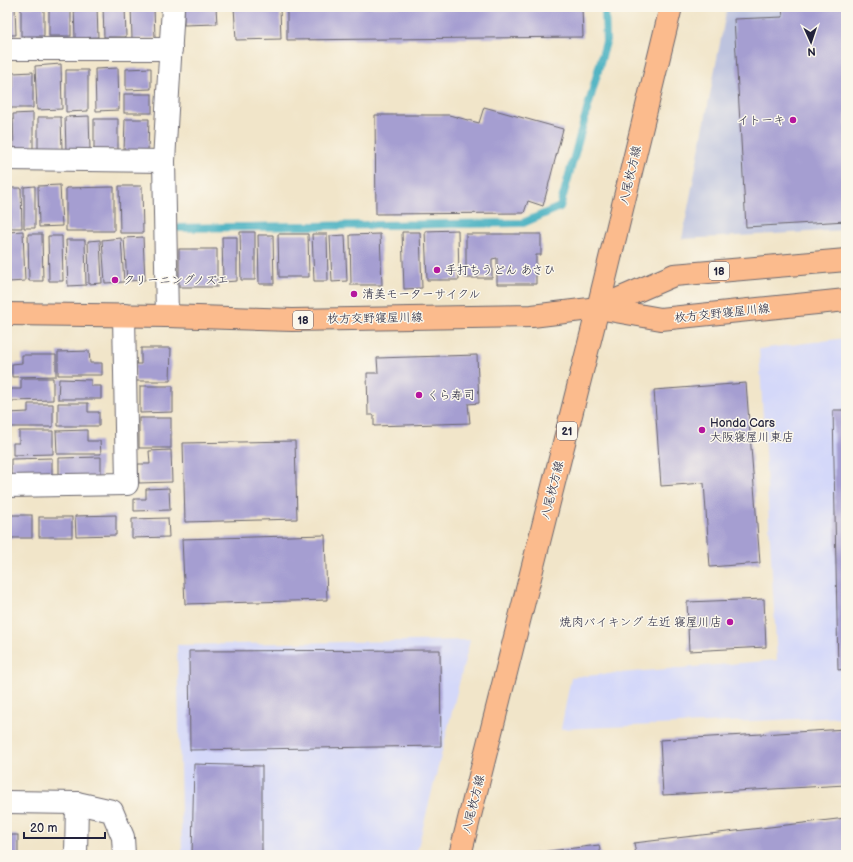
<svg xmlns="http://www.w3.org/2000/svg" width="853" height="862" font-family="'Balsamiq Sans','Klee One',sans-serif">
<rect width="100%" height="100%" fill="#fbf7ec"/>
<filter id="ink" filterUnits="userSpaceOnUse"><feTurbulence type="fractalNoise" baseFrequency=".025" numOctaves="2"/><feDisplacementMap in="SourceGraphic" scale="8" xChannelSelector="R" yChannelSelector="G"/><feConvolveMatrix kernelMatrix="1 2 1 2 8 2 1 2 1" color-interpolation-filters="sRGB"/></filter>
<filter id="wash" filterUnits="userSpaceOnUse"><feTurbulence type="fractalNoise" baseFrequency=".012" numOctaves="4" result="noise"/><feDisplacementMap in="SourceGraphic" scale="16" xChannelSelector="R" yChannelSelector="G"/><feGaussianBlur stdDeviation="0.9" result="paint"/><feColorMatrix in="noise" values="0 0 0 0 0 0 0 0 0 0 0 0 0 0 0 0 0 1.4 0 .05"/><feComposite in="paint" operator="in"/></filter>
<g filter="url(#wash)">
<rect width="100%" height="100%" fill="#f1e5c9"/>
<g fill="#d4d8f9">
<path d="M846,338V717L561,729L571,677L777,660L759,349Z"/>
<path d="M470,640L416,855H182L177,645Z"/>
</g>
<path fill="#bdc3de" d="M727,7H846V230L682,239Z"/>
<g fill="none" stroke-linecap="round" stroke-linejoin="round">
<path stroke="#40adbf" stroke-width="8" d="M174,228L523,223L560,207L606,42L605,7"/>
</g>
<g id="blocks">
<g fill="#a59ed1">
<path d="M7,7H15L16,35H7Z"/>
<rect x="21" y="7" width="23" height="29"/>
<rect x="49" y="7" width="22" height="29"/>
<path d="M74,7H97L98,37L75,38Z"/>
<path d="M103,7H125L126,37H104Z"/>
<path d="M131,7H154L155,38L132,39Z"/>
<path d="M184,7H216L217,24L184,25Z"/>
<path d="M234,7H280L281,39L236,40Z"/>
<path d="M287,7H582L583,37L287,40Z"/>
<path d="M782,7H846V221L746,227L734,19L783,17Z"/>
<path d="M61,64L62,109L37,110L35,66Z"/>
<path d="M118,68L119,110L96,111L95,69Z"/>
<path d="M151,68V89L126,90V69Z"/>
<path d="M66,70H88V111L66,112Z"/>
<path d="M33,72V108H7V87H13V73Z"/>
<rect x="124" y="94" width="28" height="19"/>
<path d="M484,107L563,129L543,206L528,201L524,213L376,214L375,115H449L479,123Z"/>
<path d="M33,113V152H14L13,114Z"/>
<path d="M7,114H9L10,151H7Z"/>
<path d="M89,116L90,150L66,151L65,117Z"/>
<path d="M38,117H61L62,149L38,150Z"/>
<path d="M94,119H118V150L94,151Z"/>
<path d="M125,119H149L148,151H124Z"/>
<path d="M60,185L62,226L39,227L38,186Z"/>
<path d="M35,186V228H24V187Z"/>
<path d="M119,186H142L143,233H120Z"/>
<path d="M114,187V231H66V188Z"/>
<path d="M9,188H21L22,228H10Z"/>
<path d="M458,230L459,280H427L425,231Z"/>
<path d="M23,231L25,281L9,282L8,232Z"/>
<path d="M240,232H255V280H241Z"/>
<path d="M402,232H420L422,288L404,289Z"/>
<path d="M28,234H42L43,281H29Z"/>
<path d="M278,234H308L309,277H279Z"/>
<path d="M312,234H327L328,281H314Z"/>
<path d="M380,234L382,285H351L350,235Z"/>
<path d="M466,234H541V255H536V284H497V258L492,259V278H466Z"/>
<path d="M258,235H273L274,284H259Z"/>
<path d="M345,235L347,281L332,282L330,236Z"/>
<path d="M48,236H62L63,281H49Z"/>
<path d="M143,237L145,280L127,281L124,238Z"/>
<path d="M222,237H237V281L223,282Z"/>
<path d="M121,238L124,282L105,283L102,240Z"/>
<path d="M66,240H85L86,285L68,286Z"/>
<path d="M100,240L102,283L89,284L88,241Z"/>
<rect x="179" y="249" width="38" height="38"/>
<path d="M141,348H171L170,381H135V364H141Z"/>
<path d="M89,351L90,363H102V375H58V352Z"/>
<path d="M22,355H56V376L12,377V364L22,363Z"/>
<path d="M477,355L479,403L468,404L470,423L374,426V415H368L367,373H378L377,358Z"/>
<path d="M21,378H53V400L10,401L11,389H21Z"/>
<path d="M59,379L91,380V386H101V399H58Z"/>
<path d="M746,383L760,563L710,567L704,483L661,486L654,390Z"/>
<path d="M140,386H173V412L140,413Z"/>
<path d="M58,403H88V412H99V426H58Z"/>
<path d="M28,404H53V427H8V413L28,412Z"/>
<path d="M833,410H846V669L838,670Z"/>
<rect x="139" y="418" width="32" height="30"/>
<path d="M87,430V441H100L101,454H57L56,431Z"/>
<path d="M19,431H53V454L13,455V443H19Z"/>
<path d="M295,441L297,519L185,522L183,443Z"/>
<path d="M171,450L172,482L139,483L138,464H150L149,451Z"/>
<path d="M101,457V478L59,479V458Z"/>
<path d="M52,458V476H11V459Z"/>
<path d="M169,488L170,510L134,511V499H146V489Z"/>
<rect x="7" y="515" width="25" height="23"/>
<path d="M116,515V535L76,536L75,516Z"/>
<rect x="39" y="517" width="33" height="20"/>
<path d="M168,518L169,537L132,538V519Z"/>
<path d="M325,535L327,600L185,604L182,539Z"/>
<path d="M764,599L766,647L689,651L687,602Z"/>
<path d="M440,650L441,746L190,750L189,651Z"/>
<path d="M846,729V785L663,795L660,740Z"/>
<path d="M194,764L262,766V855H192Z"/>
<path d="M846,818V855H636L634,843Z"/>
<rect x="7" y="835" width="11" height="20"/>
<path d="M599,845L601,855H525V854Z"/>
</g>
</g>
</g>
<g filter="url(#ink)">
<use href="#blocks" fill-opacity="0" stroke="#6a666d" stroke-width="1"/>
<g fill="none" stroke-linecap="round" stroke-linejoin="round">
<defs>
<g id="minor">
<path d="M7,49H171"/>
<path d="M7,159L164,161"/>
<path d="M167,316L164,161L173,7"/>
<path d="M7,486L127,484L124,315"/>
<path d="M7,802L77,803L112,811L123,837L124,855"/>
<path d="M76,855L77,803"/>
</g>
<g id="major">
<path d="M598,308L661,319L846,300"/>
<path d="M7,314L167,316L292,320L532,316L598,308L674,275L846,260"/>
<path d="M460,855L598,308L671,7"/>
</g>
</defs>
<use href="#minor" stroke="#6a666d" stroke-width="24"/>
<use href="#major" stroke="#6a666d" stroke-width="24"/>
<use href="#minor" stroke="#fff" stroke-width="22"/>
<use href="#major" stroke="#fbbb8d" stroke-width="22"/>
</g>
</g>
<g fill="#b5179e" stroke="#fbf7ec" stroke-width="1.5">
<circle cx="793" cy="120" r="4"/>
<circle cx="437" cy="270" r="4"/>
<circle cx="115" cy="280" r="4"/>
<circle cx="354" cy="294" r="4"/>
<circle cx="419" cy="395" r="4"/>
<circle cx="702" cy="430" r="4"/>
<circle cx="730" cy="622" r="4"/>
</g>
<g text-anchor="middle" stroke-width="3" stroke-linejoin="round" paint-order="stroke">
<g fill="#fbf7ec" stroke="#636270" stroke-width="1">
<rect x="709" y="262" width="20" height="18" rx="3"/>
<rect x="293" y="311" width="20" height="18" rx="3"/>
<rect x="557" y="422" width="20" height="18" rx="3"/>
</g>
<g font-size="11" font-weight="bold" fill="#22223b">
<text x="719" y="275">18</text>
<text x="303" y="324">18</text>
<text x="567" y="435">21</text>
</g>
<g font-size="12" fill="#22223b" stroke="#fbf7ec" text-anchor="start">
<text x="785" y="124" text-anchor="end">イトーキ</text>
<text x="445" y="274">手打ちうどん あさひ</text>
<text x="123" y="284">クリーニングノズエ</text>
<text x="362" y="298">清美モーターサイクル</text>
<text x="427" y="399">くら寿司</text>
<text x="710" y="427">Honda Cars<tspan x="710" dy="14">大阪寝屋川東店</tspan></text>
<text x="722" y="626" text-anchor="end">焼肉バイキング 左近 寝屋川店</text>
</g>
<g font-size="12" fill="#22223b" stroke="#fbf7ec">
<text transform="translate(630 175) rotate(-77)" y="4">八尾枚方線</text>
<text transform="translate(722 313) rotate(-6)" y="4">枚方交野寝屋川線</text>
<text transform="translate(375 318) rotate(-1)" y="4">枚方交野寝屋川線</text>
<text transform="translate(552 490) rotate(-76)" y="4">八尾枚方線</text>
<text transform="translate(473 804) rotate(-76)" y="4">八尾枚方線</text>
</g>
</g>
<rect width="853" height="862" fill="none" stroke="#fbf7ec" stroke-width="24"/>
<g transform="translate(811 42) rotate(177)" stroke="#fbf7ec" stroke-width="3" paint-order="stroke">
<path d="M0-3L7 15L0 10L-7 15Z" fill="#22223b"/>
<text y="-6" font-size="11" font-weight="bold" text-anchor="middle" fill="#22223b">N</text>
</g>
<path d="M24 832v6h81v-6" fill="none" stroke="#22223b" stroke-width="2"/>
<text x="30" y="832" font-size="12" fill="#22223b" stroke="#fbf7ec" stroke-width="3" paint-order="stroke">20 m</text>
</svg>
